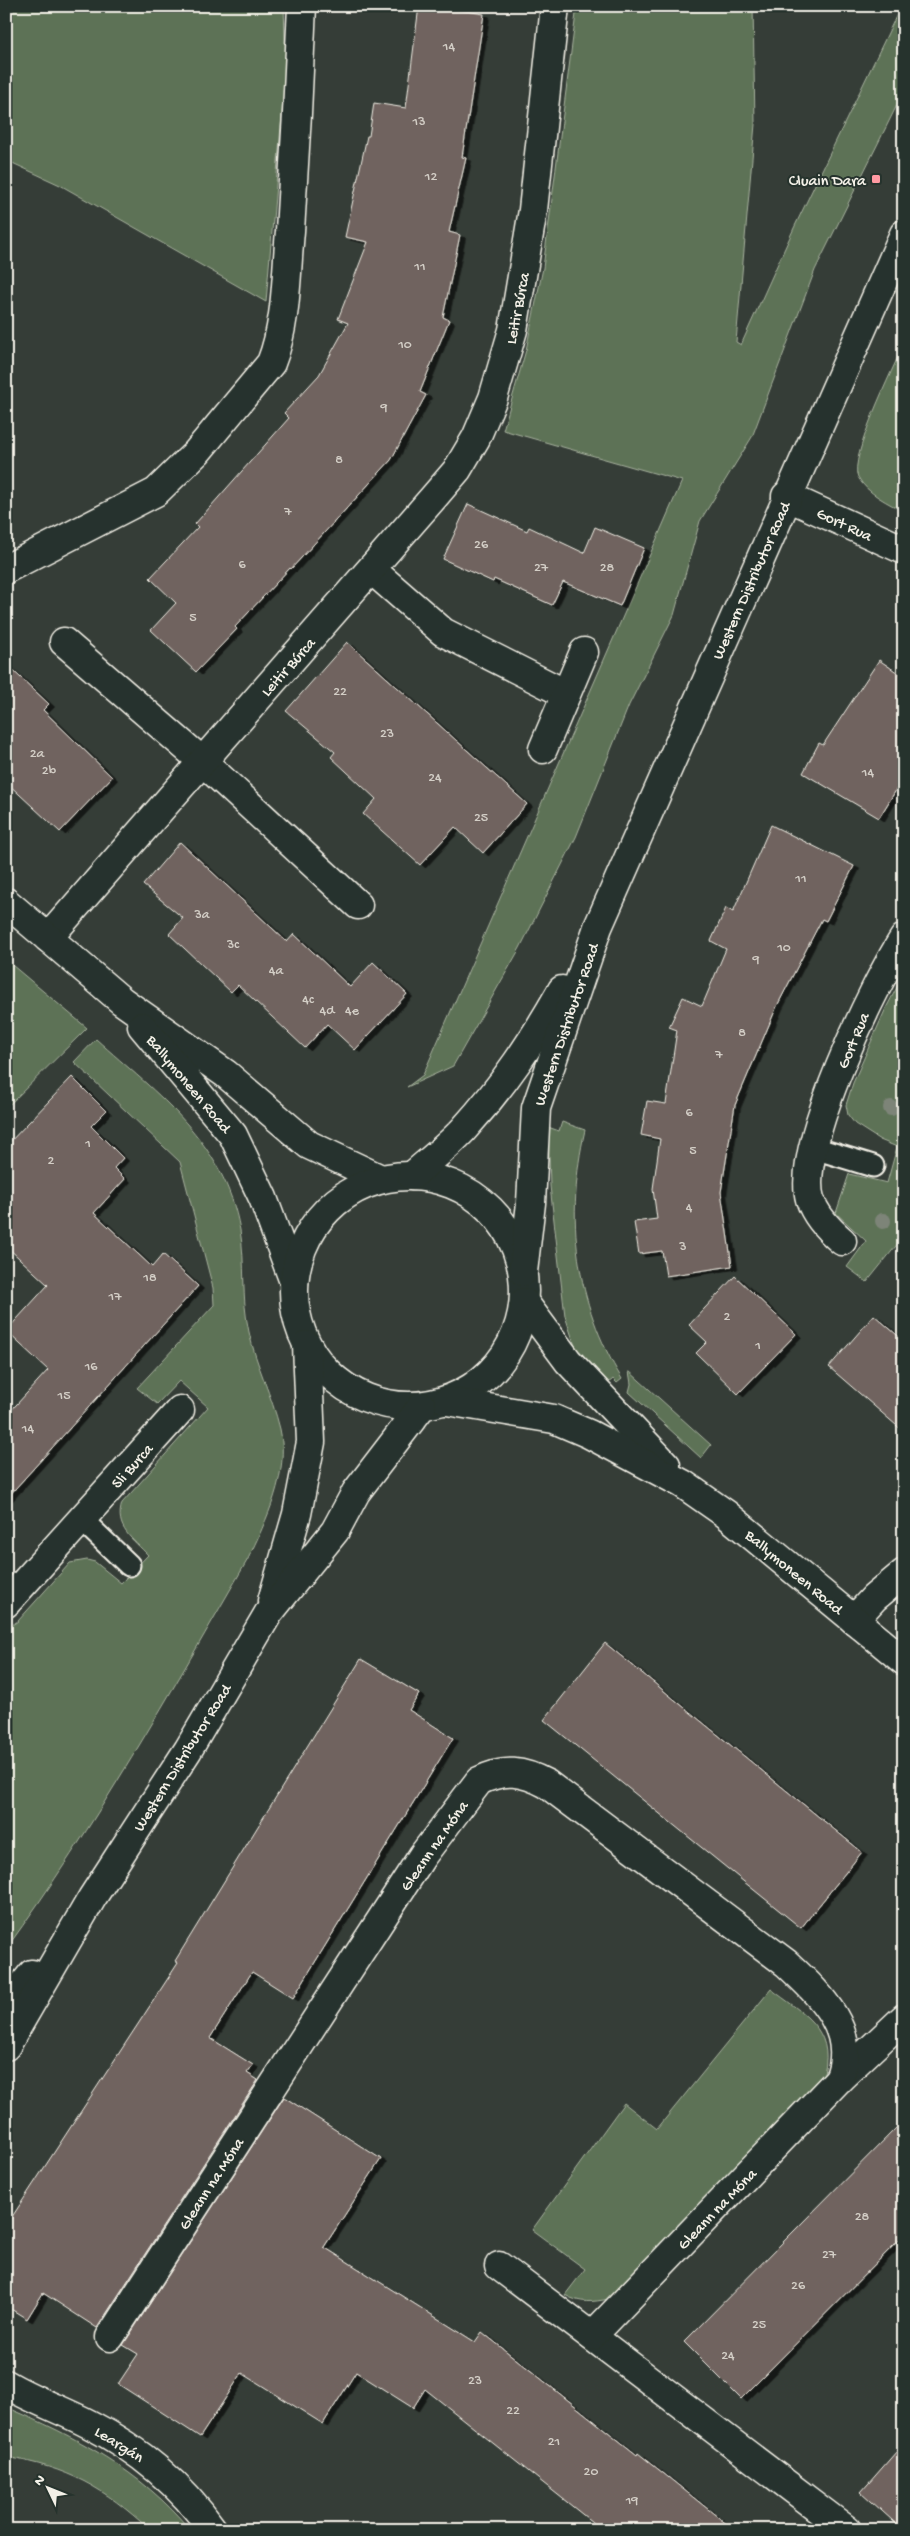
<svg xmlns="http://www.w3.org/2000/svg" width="910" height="2536" font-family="'Gochi Hand',sans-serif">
<defs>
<filter id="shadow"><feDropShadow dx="5.5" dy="3" stdDeviation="0" flood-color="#0009"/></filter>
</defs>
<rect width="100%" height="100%" fill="#353d37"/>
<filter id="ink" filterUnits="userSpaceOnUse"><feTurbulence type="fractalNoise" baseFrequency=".02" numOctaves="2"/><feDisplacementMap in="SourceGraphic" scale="10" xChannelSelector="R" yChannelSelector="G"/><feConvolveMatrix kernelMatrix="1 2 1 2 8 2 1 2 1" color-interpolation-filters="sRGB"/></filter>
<g filter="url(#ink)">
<g fill="#5d7256" stroke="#a8b29f">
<path d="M6,6H284L286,67L266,302L60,185L6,160Z"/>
<path d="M577,6H753L755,124L736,342L741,345L794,228L901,6H904V91L815,270L752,437L700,521L674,615L629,705L576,837L520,948L453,1066L407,1087L423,1075L682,481L503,430L526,350L543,268Z"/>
<path d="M904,344V512C889,503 867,494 858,477C848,460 894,366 904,344Z"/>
<path d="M6,960L87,1028L6,1108Z"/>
<path d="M904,974V1236L867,1282L847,1267L866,1241L836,1213L849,1174L887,1183L897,1147L880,1140L855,1124L848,1115L846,1105L853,1083L886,1008Z"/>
<path d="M96,1039C158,1095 224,1141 240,1230C246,1264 241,1298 249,1332C256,1365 272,1396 280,1429C290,1472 266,1521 248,1559C171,1692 96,1825 6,1949V1629L18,1621L70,1563L87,1560L95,1562L121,1583L148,1555C133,1539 114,1528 122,1503L208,1407L179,1381L157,1404L137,1388L214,1305L213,1288L180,1162L74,1062Z"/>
<path d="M562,1122L585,1130C565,1217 575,1302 622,1379L617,1383L613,1379L605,1386L588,1369L576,1349L565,1316L550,1186L548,1127L559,1131Z"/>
<path d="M629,1371L711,1445L701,1458L629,1392L631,1384Z"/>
<path d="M771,1989C802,2013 835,2029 824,2073L609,2299C593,2302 580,2304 565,2295L585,2269L532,2230L624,2103L657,2129Z"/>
<path d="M6,2407C75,2436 142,2471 190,2530H150C103,2487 69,2468 6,2457Z"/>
</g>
<g fill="#70635e" stroke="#f4f1e8" filter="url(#shadow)">
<path d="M419,6H435L484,14L462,157L466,158L449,232L460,235L443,317L449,320L420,392L426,395L391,460L291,569L290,568L235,627L237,629L196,672L151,630L176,603L150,578L198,527L195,524L289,418L284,413L319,375L348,323L338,319L368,242L345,237L367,136H369L374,103L406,108Z"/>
<path d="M468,504L527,531L529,527L584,553L595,527L644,548L620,606L563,582L552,605L494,579L493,582L443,559Z"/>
<path d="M347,642L527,804L483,853L455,827L420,865L363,814L376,799L331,757L335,752L286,711Z"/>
<path d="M879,660L904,677V777L879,818L803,773L819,743L823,745Z"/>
<path d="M6,664L49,704L43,710L112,777L60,832L6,782Z"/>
<path d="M771,825L854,866L826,921L822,919L777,1006L735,1105L721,1192L732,1266L666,1276L662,1251L639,1254L634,1222L657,1219L653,1189L660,1139L641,1135L647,1101L666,1104L677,1030L669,1027L683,997L702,1006L726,949L711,941L726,908L733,912Z"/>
<path d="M180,842L287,942L294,934L350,987L373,962L407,994L355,1050L327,1024L305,1048L238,985L231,992L169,934L183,918L143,885Z"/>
<path d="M72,1077L106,1111L91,1126L123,1158L114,1168L125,1179L94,1213L152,1267L163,1254L198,1286L6,1499V1416L48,1370L6,1331L48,1285L6,1246V1146Z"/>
<path d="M735,1276L796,1334L738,1394L696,1353L707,1342L689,1325Z"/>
<path d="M874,1315L904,1341V1432L829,1367Z"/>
<path d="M605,1643L862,1852L801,1928L544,1720Z"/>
<path d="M361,1659L419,1694L409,1710L453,1738L293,1998L252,1972L210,2038L253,2065L247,2073L258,2080L97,2328L43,2293L27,2319L6,2306V2226L178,1963L175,1961Z"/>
<path d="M284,2097L381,2159L324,2247L475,2342L482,2332L637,2455L638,2453L734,2530H602L425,2389L413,2408L356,2372L323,2424L242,2373L200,2437L118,2384L138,2354L123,2345Z"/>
<path d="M904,2120V2235L741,2399L684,2342Z"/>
<path d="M904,2443V2530H903L861,2492Z"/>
</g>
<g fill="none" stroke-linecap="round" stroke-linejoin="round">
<defs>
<g id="lane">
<path d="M814,1148L873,1166"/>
<path d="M82,1520L129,1565"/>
</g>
<g id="street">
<path d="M786,496L904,550"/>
<path d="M6,569L156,492L197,452L271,363C287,323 286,274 290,231C295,156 299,81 302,6"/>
<path d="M372,570L443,632L566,694"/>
<path d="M64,642L202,761L358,905"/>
<path d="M543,749L584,652"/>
<path d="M48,938L433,498L457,470L476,438L493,398L513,330L533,210L555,6"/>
<path d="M842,1241C829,1230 816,1217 810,1199C795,1147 874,984 904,938"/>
<path d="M6,1603L180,1410"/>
<path d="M854,1620L874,1598L904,1573"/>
<path d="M499,2266L847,2530"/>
<path d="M592,2336L839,2079L904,2018"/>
<path d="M110,2337L423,1855L479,1781C504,1768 523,1771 547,1784L786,1963C819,1994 859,2030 839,2079"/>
<path d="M6,2384C33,2400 62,2410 89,2424C138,2449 181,2485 213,2530"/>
</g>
<g id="secondary">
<path d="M6,902L122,1001L226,1074L309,1145L381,1179"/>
<path d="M142,1026L233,1135L263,1198L294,1282"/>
<circle cx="409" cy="1291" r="115"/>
<path d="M412,1176C429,1161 448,1146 463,1130C504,1085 533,1041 562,990"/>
<path d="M523,1272L531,1203L536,1108L598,927L904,234"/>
<path d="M524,1302L568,1361L666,1465"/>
<path d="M447,1401L554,1419L589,1434L683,1484L726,1514L904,1661"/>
<path d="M272,1601L297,1514L311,1442L307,1345"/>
<path d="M6,2006L32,1974"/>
<path d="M6,2046L92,1898L188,1750L268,1614L335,1531L356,1492L422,1406"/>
</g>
</defs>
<use href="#lane" stroke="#f4f1e8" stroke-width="25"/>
<use href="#street" stroke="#f4f1e8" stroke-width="31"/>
<use href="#secondary" stroke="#f4f1e8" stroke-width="31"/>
<use href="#lane" stroke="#26332d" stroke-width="21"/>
<use href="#street" stroke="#26332d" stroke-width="28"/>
<use href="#secondary" stroke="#26332d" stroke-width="28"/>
</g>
<g fill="#7d8478">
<circle cx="891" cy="1108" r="8"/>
<circle cx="883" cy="1221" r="8"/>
</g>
</g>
<rect fill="#ff9aa2" stroke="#26332d" stroke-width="2" x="871" y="174" width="10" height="10" rx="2.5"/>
<g text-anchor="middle" stroke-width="4" stroke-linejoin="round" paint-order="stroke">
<g font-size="14" fill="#d3cec6">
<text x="449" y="50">14</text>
<text x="419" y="125">13</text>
<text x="431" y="180">12</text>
<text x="420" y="270">11</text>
<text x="405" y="348">10</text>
<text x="384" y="411">9</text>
<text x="339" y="463">8</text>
<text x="288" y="515">7</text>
<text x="481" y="548">26</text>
<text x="242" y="568">6</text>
<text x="541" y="571">27</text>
<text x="607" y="571">28</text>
<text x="193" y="621">5</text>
<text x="340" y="695">22</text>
<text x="387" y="737">23</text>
<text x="37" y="757">2a</text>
<text x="49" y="774">2b</text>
<text x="868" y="776">14</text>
<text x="435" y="781">24</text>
<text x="481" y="821">25</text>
<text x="801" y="882">11</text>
<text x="202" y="918">3a</text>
<text x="233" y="948">3c</text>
<text x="784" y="951">10</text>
<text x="756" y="963">9</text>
<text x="276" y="974">4a</text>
<text x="308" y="1003">4c</text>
<text x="327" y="1014">4d</text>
<text x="352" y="1014">4e</text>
<text x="742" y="1036">8</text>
<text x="719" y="1058">7</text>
<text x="689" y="1116">6</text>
<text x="88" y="1147">1</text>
<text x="693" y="1154">5</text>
<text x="51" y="1164">2</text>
<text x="689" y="1211">4</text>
<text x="683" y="1250">3</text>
<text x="150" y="1281">18</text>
<text x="115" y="1300">17</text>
<text x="727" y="1320">2</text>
<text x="758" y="1349">1</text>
<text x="91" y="1370">16</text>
<text x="64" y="1399">15</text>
<text x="28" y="1432">14</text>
<text x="862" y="2220">28</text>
<text x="829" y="2258">27</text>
<text x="798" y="2289">26</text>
<text x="759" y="2328">25</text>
<text x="728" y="2359">24</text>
<text x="475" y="2384">23</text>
<text x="513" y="2414">22</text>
<text x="554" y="2445">21</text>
<text x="591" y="2475">20</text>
<text x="632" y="2504">19</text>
</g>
<g font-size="16" fill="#f4f1e8" stroke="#26332d" text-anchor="end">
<text x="866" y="185">Cluain Dara</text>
</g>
<g font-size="16" fill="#f4f1e8" stroke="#26332d">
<text transform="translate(516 308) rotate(-79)" y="6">Leitir Búrca</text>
<text transform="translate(845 523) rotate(25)" y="6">Gort Rua</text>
<text transform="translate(750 580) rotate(-66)" y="6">Western Distributor Road</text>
<text transform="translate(287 666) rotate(-48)" y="6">Leitir Búrca</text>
<text transform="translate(565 1024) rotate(-71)" y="6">Western Distributor Road</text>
<text transform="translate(852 1040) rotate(-67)" y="6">Gort Rua</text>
<text transform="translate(190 1083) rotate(50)" y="6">Ballymoneen Road</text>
<text transform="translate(131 1465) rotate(-48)" y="6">Sli Burca</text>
<text transform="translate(795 1571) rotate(40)" y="6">Ballymoneen Road</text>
<text transform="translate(181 1757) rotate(-58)" y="6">Western Distributor Road</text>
<text transform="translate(433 1845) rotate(-55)" y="6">Gleann na Móna</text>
<text transform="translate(210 2183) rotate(-57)" y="6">Gleann na Móna</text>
<text transform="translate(716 2208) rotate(-46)" y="6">Gleann na Móna</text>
<text transform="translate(120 2443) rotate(32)" y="6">Leargán</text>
</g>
</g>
<rect width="910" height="2536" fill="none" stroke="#26332d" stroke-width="25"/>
<rect x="12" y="12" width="885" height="2511" fill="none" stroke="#f4f1e8" stroke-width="2" filter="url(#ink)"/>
<g transform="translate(48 2488) rotate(313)" stroke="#26332d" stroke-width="4" paint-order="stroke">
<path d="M0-4L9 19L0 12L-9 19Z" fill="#f4f1e8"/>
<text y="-8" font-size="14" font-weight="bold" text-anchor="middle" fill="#f4f1e8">N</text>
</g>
</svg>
